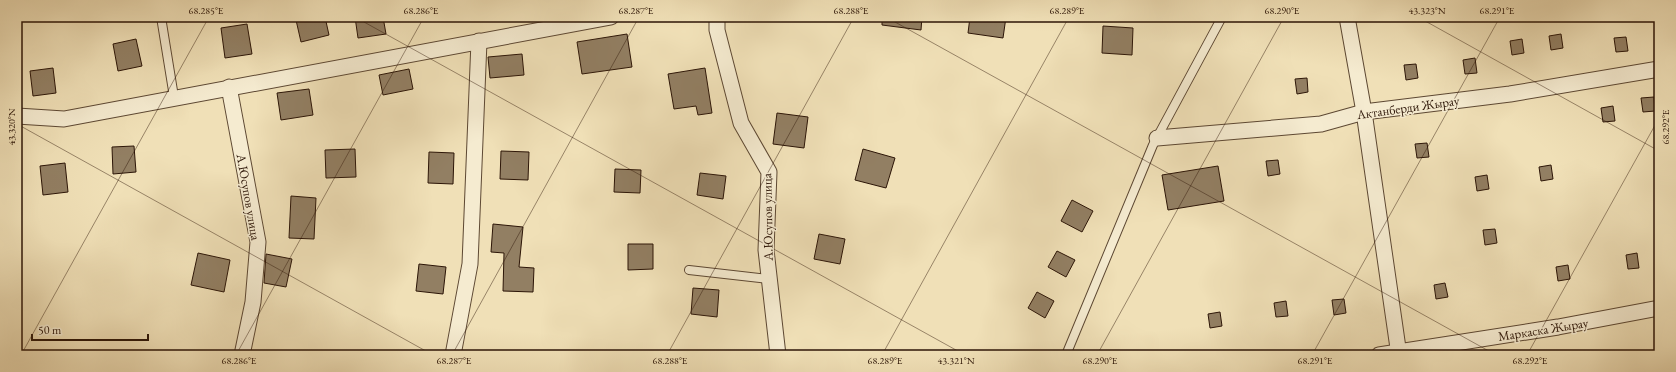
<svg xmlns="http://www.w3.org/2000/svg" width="1676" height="372" font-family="'EB Garamond',serif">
<rect width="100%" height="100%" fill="#f0e0b7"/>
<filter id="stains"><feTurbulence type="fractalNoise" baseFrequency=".005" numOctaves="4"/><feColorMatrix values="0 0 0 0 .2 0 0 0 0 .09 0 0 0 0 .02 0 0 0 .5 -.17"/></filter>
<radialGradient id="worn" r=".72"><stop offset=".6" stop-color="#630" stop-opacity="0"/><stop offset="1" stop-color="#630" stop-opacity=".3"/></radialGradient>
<g fill="#927f63" stroke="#2c1507">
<path d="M310,17H325L329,35L301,42L296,20Z"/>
<path d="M355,17H383L386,34L358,38Z"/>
<path d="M882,17H922L921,30L882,25Z"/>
<path d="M970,17H1006L1003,38L968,33Z"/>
<path d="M247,24L252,54L225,58L221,28Z"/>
<path d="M1103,26L1133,28L1132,55L1102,53Z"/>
<path d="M627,34L632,67L582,74L577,42Z"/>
<path d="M1561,34L1563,48L1551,50L1549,36Z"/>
<path d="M1626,37L1628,51L1616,52L1614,38Z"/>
<path d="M136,39L142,66L118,71L113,44Z"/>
<path d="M1522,39L1524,53L1512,55L1510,41Z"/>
<path d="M522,54L524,75L490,78L488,57Z"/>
<path d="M1475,58L1477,73L1465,74L1463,60Z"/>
<path d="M1416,64L1418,78L1406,80L1404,65Z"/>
<path d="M53,68L56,93L33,96L30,71Z"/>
<path d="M705,68L712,113L698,115L696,106L674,109L668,74Z"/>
<path d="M409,69L413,89L383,95L379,75Z"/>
<path d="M1307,78L1308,92L1297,94L1295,79Z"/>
<path d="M309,89L313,115L281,120L277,93Z"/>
<path d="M1654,97L1655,111L1643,112L1641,98Z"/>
<path d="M1613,106L1615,121L1603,122L1601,108Z"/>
<path d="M777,113L808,117L804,148L773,144Z"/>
<path d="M1427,143L1429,157L1417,158L1415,144Z"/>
<path d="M134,146L136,172L113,174L112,147Z"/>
<path d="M355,149L356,177L326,178L325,150Z"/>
<path d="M863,149L895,158L886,188L855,180Z"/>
<path d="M501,151L529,152L528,180L500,179Z"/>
<path d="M429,152L454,153L453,184L428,183Z"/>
<path d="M1278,160L1280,174L1268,176L1266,161Z"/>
<path d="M65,163L68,192L43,195L40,166Z"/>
<path d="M1551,165L1553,179L1541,181L1539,167Z"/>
<path d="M1218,166L1224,201L1168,210L1162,175Z"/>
<path d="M615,169L641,170L640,193L614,192Z"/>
<path d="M700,173L726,176L723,199L697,195Z"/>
<path d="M1487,175L1489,189L1477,191L1475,177Z"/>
<path d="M291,196L316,198L314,239L289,238Z"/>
<path d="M1072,200L1093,211L1082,232L1061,221Z"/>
<path d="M493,224L523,227L519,267L534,268L533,292L503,291L504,253L491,252Z"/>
<path d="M1495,229L1497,243L1485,245L1483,230Z"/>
<path d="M819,234L845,239L840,264L814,259Z"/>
<path d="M628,244H653V269L628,270Z"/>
<path d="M1057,251L1075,260L1066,277L1048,267Z"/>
<path d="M198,253L230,260L224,292L191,285Z"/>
<path d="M1637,253L1639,268L1628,269L1626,255Z"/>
<path d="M266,254L292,259L286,287L264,283Z"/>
<path d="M419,264L446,267L443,294L416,291Z"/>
<path d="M1568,265L1570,279L1558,281L1556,267Z"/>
<path d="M1445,283L1448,297L1436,299L1434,285Z"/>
<path d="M693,288L719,290L717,317L691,314Z"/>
<path d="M1037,292L1054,301L1045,318L1028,308Z"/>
<path d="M1344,299L1346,313L1334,315L1332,300Z"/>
<path d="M1286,301L1288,316L1276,317L1274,303Z"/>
<path d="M1220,312L1222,326L1210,328L1208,314Z"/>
</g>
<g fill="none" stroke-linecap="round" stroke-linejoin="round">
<defs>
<g id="service">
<path d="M161,17L174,97"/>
<path d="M689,270L769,279"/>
<path d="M1066,355L1153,145L1222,17"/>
</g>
<g id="minor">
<path d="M717,17V30L741,123L769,172L766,250L778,355"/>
<path d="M1347,17L1364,112L1399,355"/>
<path d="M229,87L258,242L253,302L242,355"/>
<path d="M17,116L64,119L611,17"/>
<path d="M1157,138L1321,124L1364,112L1510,94L1659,69"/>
<path d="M453,355L470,264L479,41"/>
<path d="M1379,355L1558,327L1659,308"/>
</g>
</defs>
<use href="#service" stroke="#5d4833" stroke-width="10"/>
<use href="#minor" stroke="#5d4833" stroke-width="17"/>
<use href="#service" stroke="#f5ebd0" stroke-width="8"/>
<use href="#minor" stroke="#f5ebd0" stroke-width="15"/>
</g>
<path fill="none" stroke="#2c1507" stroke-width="1" stroke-opacity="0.45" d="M355,17L965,355M886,17L1496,355M1418,17L1659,151M17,124L433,355M21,355L209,17M236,355L424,17M452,355L639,17M667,355L854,17M882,355L1069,17M1097,355L1284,17M1312,355L1500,17M1527,355L1659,118"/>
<g text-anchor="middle" stroke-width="3" stroke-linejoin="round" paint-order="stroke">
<g font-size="13" fill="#2c1507" stroke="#f5ebd0">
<text transform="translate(1408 107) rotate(-8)" y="5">Актанберди Жырау</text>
<text transform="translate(249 197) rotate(80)" y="5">А.Юсупов улица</text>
<text transform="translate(767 217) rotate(-91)" y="5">А.Юсупов улица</text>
<text transform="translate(1543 329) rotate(-9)" y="5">Маркаска Жырау</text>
</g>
</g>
<rect width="1676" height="372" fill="none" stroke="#f0e0b7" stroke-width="44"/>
<path d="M32 334v6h116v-6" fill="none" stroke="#2c1507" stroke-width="2"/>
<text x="38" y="334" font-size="12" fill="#2c1507" stroke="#f5ebd0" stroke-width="3" paint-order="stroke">50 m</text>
<rect x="22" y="22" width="1632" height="328" fill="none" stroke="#2c1507" stroke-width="1.5"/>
<g font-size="10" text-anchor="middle" fill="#2c1507">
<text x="206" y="14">68.285°E</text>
<text x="421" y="14">68.286°E</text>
<text x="636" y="14">68.287°E</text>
<text x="851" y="14">68.288°E</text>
<text x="1067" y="14">68.289°E</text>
<text x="1282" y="14">68.290°E</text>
<text x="1427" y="14">43.323°N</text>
<text x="1497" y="14">68.291°E</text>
<text transform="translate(1665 127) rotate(-90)" y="4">68.292°E</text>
<text transform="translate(11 127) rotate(-90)" y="4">43.320°N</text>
<text x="239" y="364">68.286°E</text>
<text x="454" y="364">68.287°E</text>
<text x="670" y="364">68.288°E</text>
<text x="885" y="364">68.289°E</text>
<text x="956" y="364">43.321°N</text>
<text x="1100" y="364">68.290°E</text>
<text x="1315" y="364">68.291°E</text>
<text x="1530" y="364">68.292°E</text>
</g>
<rect width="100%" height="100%" filter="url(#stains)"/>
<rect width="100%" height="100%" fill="url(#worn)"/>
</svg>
